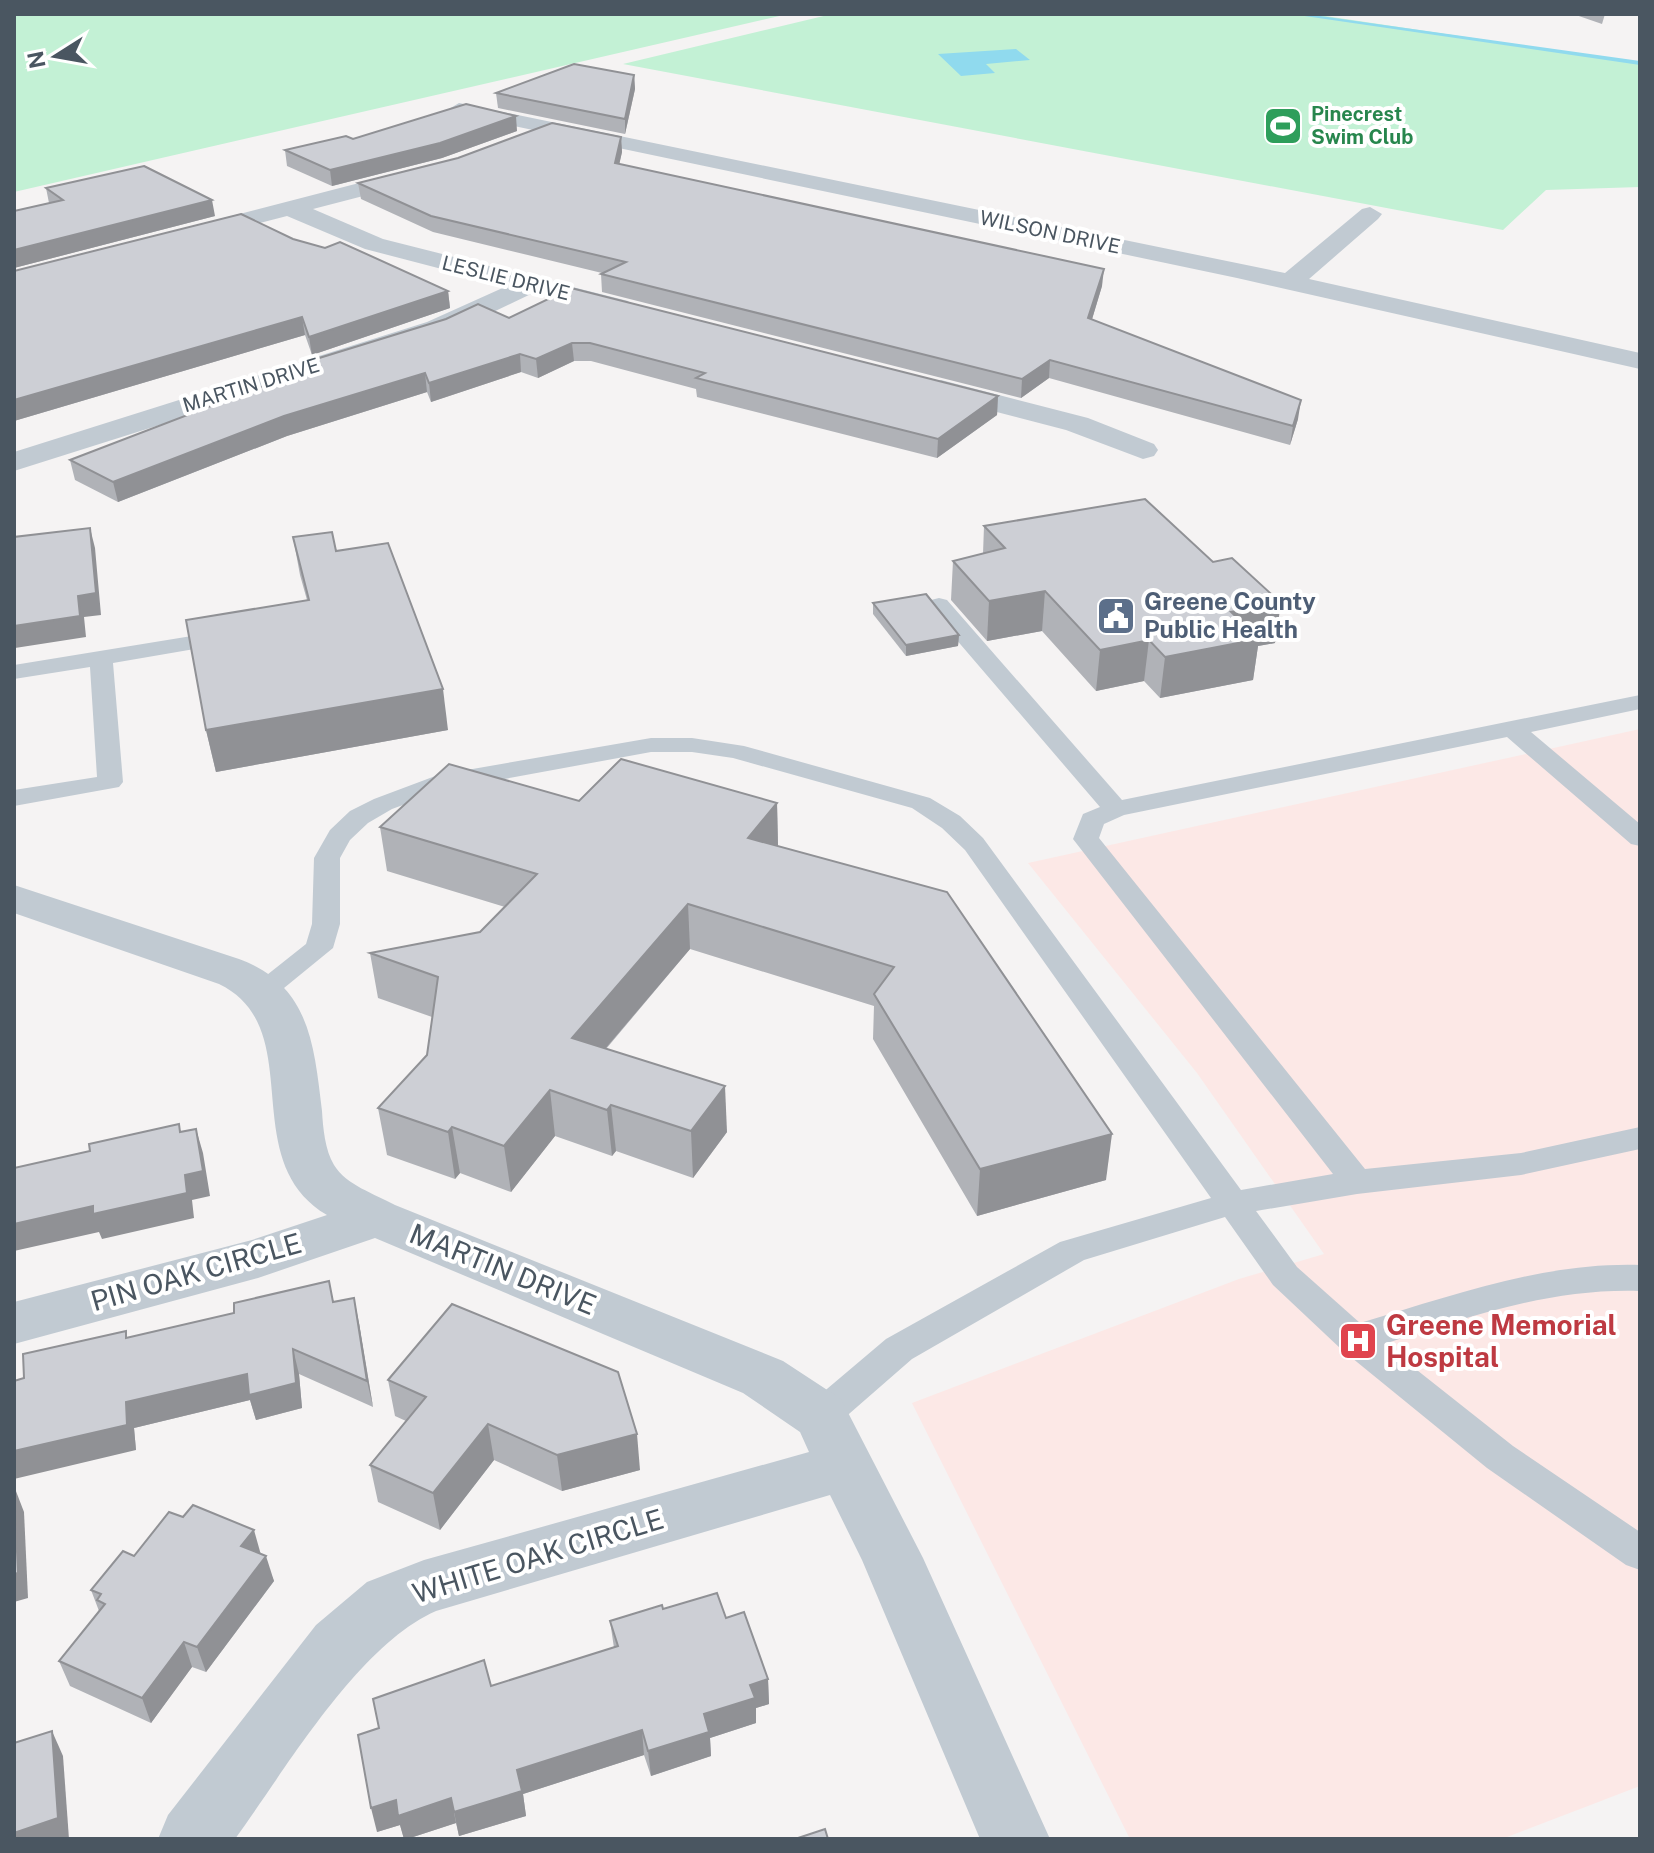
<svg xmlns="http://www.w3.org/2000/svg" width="1654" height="1853" font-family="'Public Sans',sans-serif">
<rect width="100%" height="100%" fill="#f5f3f3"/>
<path fill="#fce8e6" d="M1640,729V1786L1502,1839H1130L912,1403L1239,1279L1324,1254L1197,1073L1028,863Z"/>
<g fill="#c3f1d5">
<path d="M14,14H788L14,192Z"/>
<path d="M832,14H1312L1640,63V187L1546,190L1503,230L623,64Z"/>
</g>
<path fill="#90daee" d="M1016,49L1030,60L986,64L995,73L961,76L938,54Z"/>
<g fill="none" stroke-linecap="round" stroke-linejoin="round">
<path fill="#90daee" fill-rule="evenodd" d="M1291,14H1306L1640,61V65Z"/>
<g fill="#c1cad2" fill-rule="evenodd">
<path d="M939,598L947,600L1122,800L1640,695V709L1531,732L1640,824V846L1631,844L1507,737L1124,815L1104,824L1099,838L1365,1169L1521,1153L1640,1127V1149L1521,1175L1357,1194L1256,1211L1297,1267L1360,1323C1452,1296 1543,1262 1640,1265V1291C1551,1288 1468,1317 1384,1344L1513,1446L1640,1532V1570L1626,1565L1487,1468L1341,1349L1273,1285L1225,1217L1084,1260L912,1359L834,1427L821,1431L808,1427L803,1416L808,1405L886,1339L1060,1242L1211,1198L965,850L942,828L912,808L733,758L692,752H651L444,790L392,809L368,823L350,840L340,858V924L333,948L273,997H253L248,990L306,944L312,924L314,858L330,830L350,811L374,799L438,775L651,738H692L744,746L930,798L960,816L983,838L1241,1190L1333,1174L1073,839L1083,814L1100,807L931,610L928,605L931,600Z"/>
<path d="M204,634L212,636L215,641L212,646L113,663L123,782L119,787L14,806V790L97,777L90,667L14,679V665Z"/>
</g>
<g fill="#c1cad2" fill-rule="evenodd">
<path d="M459,103L1285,273L1362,209L1370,207L1382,214L1378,219L1309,279L1640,353V369L1237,278L452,113L449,109Z"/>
<path d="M417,168L428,175L425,180L313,209L383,239L628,301L632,307L628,313L619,315L533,293L447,334L14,471V452L427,322L507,286L365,249L287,216L194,240L182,233L185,228Z"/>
<path d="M941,380L1088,418L1154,444L1158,450L1154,456L1143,459L1066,430L931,395L927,389L931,383Z"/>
<path d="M14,885L239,959C310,985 314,1045 322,1111C323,1128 325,1150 334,1165C346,1185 375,1194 395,1205L783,1361L841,1399L923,1558L1050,1839H980L862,1560L830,1495L436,1611C358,1645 286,1769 235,1839H158L168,1815L316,1625L367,1582L424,1560L809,1452L800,1432L743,1393L375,1238L258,1278L14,1344V1302L252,1240L327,1215C234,1160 310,1028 219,984L14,913Z"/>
</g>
</g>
<g fill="#b0b2b7">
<path d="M1573,14H1605L1602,24Z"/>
<path d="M634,75L635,89L625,134L498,108L496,93Z"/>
<path d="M517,131L442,158L332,186L287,166L285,150L353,139Z"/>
<path d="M621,137L622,152L619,164L1102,286L1092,319L1298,419L1290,445L1049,378L1021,398L602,292L601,274L602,273L433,232L361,199L358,183Z"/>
<path d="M46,188L215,216L14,268V211L49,203Z"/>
<path d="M293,239L448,291L450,308L312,355L305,335L14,421Z"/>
<path d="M509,318L998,396L997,415L937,458L697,397L696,389L591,361H574L538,378L521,372L431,402L427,392L287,436L118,502L75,480L70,460L317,365L316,359Z"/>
<path d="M984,526L1275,643L1258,646L1253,680L1160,698L1144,681L1096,691L1042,631L987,641L951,600L953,561L983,554Z"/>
<path d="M293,537L336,551L448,730L216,772L206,730L307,600L300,575Z"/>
<path d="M873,603L959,635L958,646L906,656L873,614Z"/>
<path d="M579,801L777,803L778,846L1106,1180L977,1216L873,1039L874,1006L690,949L606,1049L727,1132L693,1178L616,1151L612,1156L555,1136L511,1192L460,1173L455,1179L387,1155L378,1108L427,1055L432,1017L378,998L370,953L480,932L505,907L387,871L380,827Z"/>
<path d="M334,1302L359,1323L373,1407L299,1374L302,1408L256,1420L250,1400L134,1428L136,1450L24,1378L128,1338Z"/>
<path d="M388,1380L640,1470L562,1491L494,1460L440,1530L378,1502L370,1465L406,1421L395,1416Z"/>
<path d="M261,1554L274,1581L206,1672L192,1667L151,1723L70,1686L59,1661L99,1611L91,1590L134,1556Z"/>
<path d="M663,1609L726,1618L768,1679L769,1704L756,1708V1723L710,1738L711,1756L651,1776L644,1755L523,1794L526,1816L459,1836L456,1823L407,1839H404L400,1825L377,1832L379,1728L491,1686L614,1648L610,1621Z"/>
</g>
<g fill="#909195">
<path d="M634,75L635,89L625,134V119Z"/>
<path d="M516,116L517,131L442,158L332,186L330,170Z"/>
<path d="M621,137L622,152L616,179L615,163Z"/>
<path d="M212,200L215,216L14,268V250Z"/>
<path d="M1104,269L1102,286L1087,336L1088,318Z"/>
<path d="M448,291L450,308L312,355L309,337Z"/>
<path d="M302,317L305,335L14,421V400Z"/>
<path d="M572,343L574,361L538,378L536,359Z"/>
<path d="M520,354L521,372L431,402L429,383Z"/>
<path d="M1050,360L1049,378L1021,398L1022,379Z"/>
<path d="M425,373L427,392L287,436L118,502L113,482L284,416Z"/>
<path d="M998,396L997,415L937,458L938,439Z"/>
<path d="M1301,400L1298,419L1290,445L1293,426Z"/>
<path d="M90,528L95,548L101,615L84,617L86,637L15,648L14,626L78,596Z"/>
<path d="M1045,591L1042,631L987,641L989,601Z"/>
<path d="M1281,603L1275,643L1258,646L1253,680L1160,698L1165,657L1231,612Z"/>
<path d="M959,635L958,646L906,656V645Z"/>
<path d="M1149,640L1144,681L1096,691L1100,650Z"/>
<path d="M443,689L448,730L216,772L206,730Z"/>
<path d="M777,803L778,846L748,838Z"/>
<path d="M688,904L690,949L576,1083L572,1038Z"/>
<path d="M725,1086L727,1132L693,1178L691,1131Z"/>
<path d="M550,1090L555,1136L511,1192L504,1146Z"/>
<path d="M611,1105L616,1151L612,1156L607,1110Z"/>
<path d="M452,1127L460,1173L455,1179L448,1132Z"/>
<path d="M196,1129L203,1153L210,1196L192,1200L194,1218L102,1239L99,1232L14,1251V1224L185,1175Z"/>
<path d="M1112,1134L1106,1180L977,1216L980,1169Z"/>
<path d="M354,1298L359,1323L373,1407L367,1381Z"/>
<path d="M293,1349L299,1374L302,1408L256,1420L250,1400L134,1428L136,1450L14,1479V1451L126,1402Z"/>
<path d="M488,1424L494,1460L440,1530L433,1493Z"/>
<path d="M637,1434L640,1470L562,1491L557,1455Z"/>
<path d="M14,1486L24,1512L28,1598L14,1602Z"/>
<path d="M254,1530L261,1555L241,1546Z"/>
<path d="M266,1556L274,1581L206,1672L197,1647Z"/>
<path d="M184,1642L192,1667L151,1723L142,1698Z"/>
<path d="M768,1679L769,1704L756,1708V1723L710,1738L711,1756L651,1776L648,1751L750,1685Z"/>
<path d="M642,1730L644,1755L523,1794L526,1816L459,1836L454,1812L517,1770Z"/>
<path d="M52,1731L63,1756L69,1839H14V1833Z"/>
<path d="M451,1798L456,1823L407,1839H404L400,1825L377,1832L371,1808L396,1800Z"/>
</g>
<g fill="#cdcfd5" stroke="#909195" stroke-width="2">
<path d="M574,64L634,75L625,119L496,93Z"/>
<path d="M466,104L516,116L440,143L330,170L285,150L346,136L353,139Z"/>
<path d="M552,123L621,137L615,163L1104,269L1088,318L1301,400L1293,426L1050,360L1022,379L601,274L626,262L431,216L358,183L458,158Z"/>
<path d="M144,166L212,200L14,250V211L63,200L46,188Z"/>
<path d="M241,214L293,239L325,248L340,242L448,291L309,337L302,317L14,400V271Z"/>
<path d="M571,288L998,396L938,439L696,378L705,373L590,343H572L536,359L520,354L429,383L425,373L284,416L113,482L70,460L318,365L316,359L446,319L478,304L509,318Z"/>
<path d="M1145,499L1213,562L1232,558L1281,603L1231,612L1259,639L1165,657L1149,640L1100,650L1045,591L989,601L953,561L1005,548L984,526Z"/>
<path d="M90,528L96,593L78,596L80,616L14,626V537Z"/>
<path d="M332,532L336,551L388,543L443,689L206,730L186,620L309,600L293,537Z"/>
<path d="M926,594L959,635L906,645L873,603Z"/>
<path d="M621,759L777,803L748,838L947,892L1112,1134L980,1169L874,994L894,967L688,904L572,1038L725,1086L691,1131L611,1105L607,1110L550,1090L504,1146L452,1127L448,1132L378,1108L427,1055L438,977L370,953L480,932L537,874L380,827L449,764L579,801Z"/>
<path d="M179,1124L180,1132L196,1129L203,1171L185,1175L187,1193L93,1214V1206L14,1224V1168L90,1151L89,1144Z"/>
<path d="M329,1281L333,1302L354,1298L367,1381L293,1349L296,1383L249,1395L247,1374L126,1402L127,1425L14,1451V1381L24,1378L23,1354L126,1331V1338L234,1313V1303Z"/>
<path d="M452,1304L618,1372L637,1434L557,1455L488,1424L433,1493L370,1465L426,1397L388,1380Z"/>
<path d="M14,1487L18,1573L14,1574Z"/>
<path d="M193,1505L254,1530L241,1546L266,1556L197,1647L184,1642L142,1698L59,1661L105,1604L97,1600L101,1594L91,1590L123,1551L134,1556L169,1512L183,1517Z"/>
<path d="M717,1593L726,1618L744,1612L768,1679L750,1685L755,1698L704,1714L709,1732L648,1751L642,1730L517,1770L522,1791L454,1812L451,1798L398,1816L396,1800L371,1808L358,1735L379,1728L373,1699L484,1660L491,1686L618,1646L610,1621L662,1605L663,1609Z"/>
<path d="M52,1731L58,1818L14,1833V1743Z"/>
<path d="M825,1829L828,1839H795Z"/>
</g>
<defs>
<symbol id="stadium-square" viewBox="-11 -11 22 22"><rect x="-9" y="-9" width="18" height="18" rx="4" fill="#2e9e5b" stroke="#fff"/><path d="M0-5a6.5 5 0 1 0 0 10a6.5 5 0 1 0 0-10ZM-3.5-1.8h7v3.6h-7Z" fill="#fff"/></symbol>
<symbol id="civic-square" viewBox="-11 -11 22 22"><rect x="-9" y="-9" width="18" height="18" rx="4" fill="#5c6f8a" stroke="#fff"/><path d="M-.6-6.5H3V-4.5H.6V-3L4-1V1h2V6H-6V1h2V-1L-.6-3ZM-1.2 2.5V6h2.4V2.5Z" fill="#fff"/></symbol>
<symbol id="hospital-square" viewBox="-11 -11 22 22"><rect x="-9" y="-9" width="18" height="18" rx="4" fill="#e0444e" stroke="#fff"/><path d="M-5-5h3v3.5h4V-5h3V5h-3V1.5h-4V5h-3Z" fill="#fff"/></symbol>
</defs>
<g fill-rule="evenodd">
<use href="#stadium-square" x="1261" y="104" width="44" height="44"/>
<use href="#civic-square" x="1094" y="594" width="44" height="44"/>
<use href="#hospital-square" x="1336" y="1319" width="44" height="44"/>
</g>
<g text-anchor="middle" stroke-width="8" stroke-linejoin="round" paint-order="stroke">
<g font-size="20" font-weight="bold" fill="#27864d" stroke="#fff" text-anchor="start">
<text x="1311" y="121">Pinecrest<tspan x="1311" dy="23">Swim Club</tspan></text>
</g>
<g font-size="20" fill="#4a5661" stroke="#fff">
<text transform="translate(1050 232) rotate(12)" y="7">WILSON DRIVE</text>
<text transform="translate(506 278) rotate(14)" y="7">LESLIE DRIVE</text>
<text transform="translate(251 385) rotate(-17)" y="7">MARTIN DRIVE</text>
</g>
<g font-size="24" font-weight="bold" fill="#4e5e75" stroke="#fff" text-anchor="start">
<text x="1144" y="610">Greene County<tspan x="1144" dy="28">Public Health</tspan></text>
</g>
<g font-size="28" fill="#4a5661" stroke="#fff">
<text transform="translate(503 1269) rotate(22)" y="10">MARTIN DRIVE</text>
<text transform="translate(196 1272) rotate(-16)" y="10">PIN OAK CIRCLE</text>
<text transform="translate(538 1556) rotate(-17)" y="10">WHITE OAK CIRCLE</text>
</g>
<g font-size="28" font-weight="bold" fill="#be3a42" stroke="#fff" text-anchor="start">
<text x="1386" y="1335">Greene Memorial<tspan x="1386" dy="32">Hospital</tspan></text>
</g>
</g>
<rect width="1654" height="1853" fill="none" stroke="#4a5661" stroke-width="32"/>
<g transform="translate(56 56) rotate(259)" stroke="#ffffff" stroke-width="6" paint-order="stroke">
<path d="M0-6L14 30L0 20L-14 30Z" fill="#4a5661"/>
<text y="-12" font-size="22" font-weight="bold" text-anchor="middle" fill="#4a5661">N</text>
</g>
</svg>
